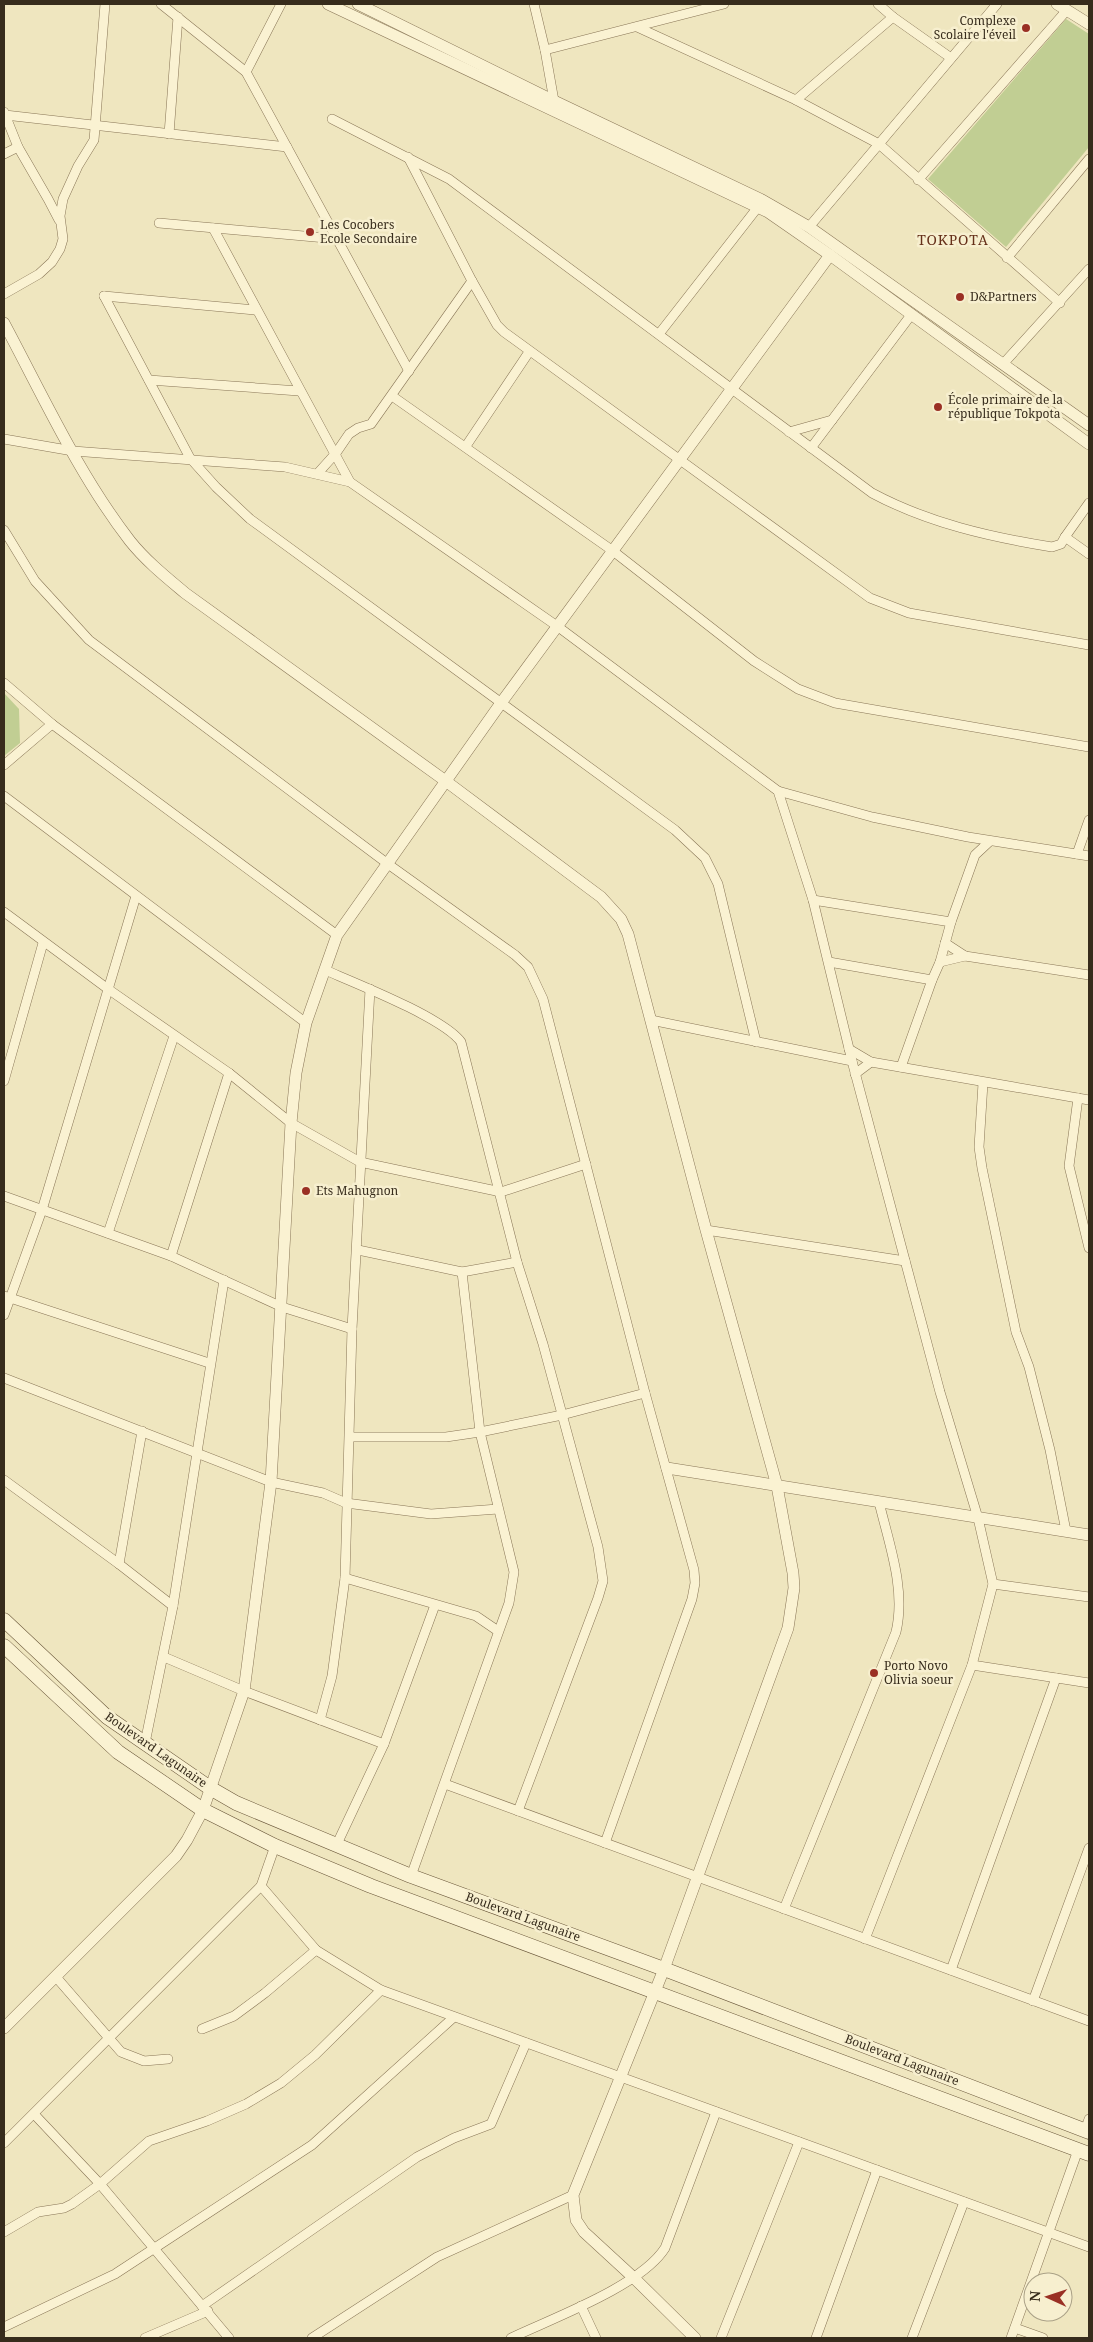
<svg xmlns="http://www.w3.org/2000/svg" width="1093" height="2342" font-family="'Noto Serif',serif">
<rect width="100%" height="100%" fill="#efe6bf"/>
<g fill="#c1ce93">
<path d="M1066,19L1089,34V147L1006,247L928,179Z"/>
<path d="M4,693L19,709L20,743L4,756Z"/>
</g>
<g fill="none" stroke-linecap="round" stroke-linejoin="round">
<defs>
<g id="minor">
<path d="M161,4L246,72L409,371"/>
<path d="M534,4L545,50L554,101"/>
<path d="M878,4L893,17L951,58"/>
<path d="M637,27L796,100L879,144L1060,303"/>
<path d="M545,50L724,4"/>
<path d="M246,72L281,4"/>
<path d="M796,100L893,17"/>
<path d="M4,112L18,147L48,199L59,220"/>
<path d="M5,115L287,147"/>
<path d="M332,119L449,179L872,493C928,523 990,537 1052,547L1061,544L1065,537L1089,554"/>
<path d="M169,134L178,17"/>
<path d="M4,154L18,147"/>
<path d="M408,157L472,281L497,325L504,332L870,598L909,613L1089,645"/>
<path d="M918,180L1067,10"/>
<path d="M159,223L337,239"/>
<path d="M809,227L997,4"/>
<path d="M213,228L350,482"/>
<path d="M1007,258L1089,159"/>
<path d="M4,294L39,274L52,262L60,249L63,239L60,216L63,199L78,166L94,140L105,4"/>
<path d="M104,296L190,458L216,487L250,519L675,830L705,858L718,884L756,1042"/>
<path d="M104,296L255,310"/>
<path d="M659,334L758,207"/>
<path d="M1003,364L1089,269"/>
<path d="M149,380L299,391"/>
<path d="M392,396L613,551L754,661L798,689L835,703L1089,747"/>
<path d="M789,432L832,420"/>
<path d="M4,439L73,451L285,467L350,482L557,626L778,791L813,900L852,1061L940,1392L978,1518L993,1584L972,1665L865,1939"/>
<path d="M466,446L529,352"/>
<path d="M811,448L911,315"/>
<path d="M318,473L336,453L349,434L358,428L371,424L472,281"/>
<path d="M4,530L35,581L89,640L388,864L515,955L528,967L543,999L645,1393L694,1570L695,1583L692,1599L605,1843"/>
<path d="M1065,537L1089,503"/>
<path d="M4,683L52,724L337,935"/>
<path d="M4,765L52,724"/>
<path d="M778,791L872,817L968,837L1089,856"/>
<path d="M4,796L306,1023"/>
<path d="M1077,854L1089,820"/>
<path d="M813,900L951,922"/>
<path d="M4,912L108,989L229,1073L291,1123L360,1162L501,1192L586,1164"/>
<path d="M945,943L965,956"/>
<path d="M829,962L932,980"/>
<path d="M940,962L965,956L1089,975"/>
<path d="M325,970C355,983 444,1018 461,1042L517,1262L543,1344L598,1547L603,1581L598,1598L518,1811"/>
<path d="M651,1020L852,1061"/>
<path d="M849,1049L871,1062L1089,1100"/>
<path d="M901,1067L932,980L940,962L951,922L975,855L990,841"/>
<path d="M855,1074L871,1062"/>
<path d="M4,1081L43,943"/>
<path d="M983,1083L979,1147L982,1168L1016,1332L1029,1367L1050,1450L1066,1531"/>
<path d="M1078,1098L1069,1166L1089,1248"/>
<path d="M4,1196L171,1256L282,1307L352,1329"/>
<path d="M706,1230L905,1261"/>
<path d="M108,1233L174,1036"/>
<path d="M358,1250L462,1272L517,1262"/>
<path d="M171,1256L229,1073"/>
<path d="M4,1296L209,1363"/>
<path d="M4,1315L42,1210L136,896"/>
<path d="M4,1378L271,1482L323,1493L346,1503L431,1514L498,1509"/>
<path d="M350,1437H446L480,1432L562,1415L645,1393"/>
<path d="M4,1480L119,1564L173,1606"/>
<path d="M119,1564L142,1431"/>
<path d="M345,1578L476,1616L498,1631"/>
<path d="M993,1584L1089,1597"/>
<path d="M164,1657L244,1691L384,1744"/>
<path d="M972,1665L1089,1683"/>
<path d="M320,1720L332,1676L345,1578L352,1329L370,989"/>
<path d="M145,1743L173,1606L224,1280"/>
<path d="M445,1784L1089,2021"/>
<path d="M336,1846L384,1744L435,1605"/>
<path d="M411,1876L509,1603L514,1572L480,1432L462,1272"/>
<path d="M261,1886L316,1950L381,1990L1089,2247"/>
<path d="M784,1909L896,1632C906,1589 889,1544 879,1502"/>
<path d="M951,1970L1056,1678"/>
<path d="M56,1977L121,2052L144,2061L168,2059"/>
<path d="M1033,2001L1089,1848"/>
<path d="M202,2029L234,2016L265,1993L316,1950"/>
<path d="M34,2114L100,2184L229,2338"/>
<path d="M1085,2131L1089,2119"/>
<path d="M4,2143L261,1886L275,1846"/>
<path d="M4,2232L38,2212L64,2208L72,2204L100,2184L149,2141L207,2121L246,2104L281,2083L315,2055L381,1990"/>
<path d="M202,2306L417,2157L454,2138L491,2124L526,2043"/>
<path d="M581,2306L596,2338"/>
<path d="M4,2327L115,2274L312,2145L454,2017"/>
<path d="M1015,2328L1043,2338"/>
<path d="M145,2338L208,2311"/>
<path d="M312,2338L437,2257L573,2195"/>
<path d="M511,2338C553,2318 641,2286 665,2248L716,2112"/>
<path d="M721,2338L799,2142"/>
<path d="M816,2338L877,2170"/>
<path d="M912,2338L964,2202"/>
<path d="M1011,2338L1078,2150"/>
</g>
<g id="tertiary">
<path d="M328,4L768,212L830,255L1089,444"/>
<path d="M358,4L554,101L762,200L809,227L1089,425"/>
<path d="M1057,4L1089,24"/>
<path d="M4,323C43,396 79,475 130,541C146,561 166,577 185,593L447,782L601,897L621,919L628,934L706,1230L777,1486L793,1573L794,1588L788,1628L664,1969L573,2195L576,2220L584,2232L634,2278L695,2338"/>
<path d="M667,1468L1089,1535"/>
<path d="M4,2028L176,1856L187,1840L203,1810L244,1691L271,1482L291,1123L296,1073L306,1023L337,935L501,703L830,255"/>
</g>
<g id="secondary">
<path d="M4,1620L107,1717L210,1788L236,1803L411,1876L664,1969L1089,2132"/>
<path d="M4,1646L118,1752L203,1810L275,1846L371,1886L1089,2154"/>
</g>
</defs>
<use href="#minor" stroke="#897657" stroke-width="10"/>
<use href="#tertiary" stroke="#897657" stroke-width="12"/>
<use href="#secondary" stroke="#6a573a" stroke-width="15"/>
<use href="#minor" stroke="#faf2d2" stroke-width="9"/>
<use href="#tertiary" stroke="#faf2d2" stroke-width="11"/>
<use href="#secondary" stroke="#faf2d2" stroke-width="14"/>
</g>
<g fill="#9a3024" stroke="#f7efcf" stroke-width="2">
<circle cx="1026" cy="28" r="5"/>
<circle cx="310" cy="232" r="5"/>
<circle cx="960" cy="297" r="5"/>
<circle cx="938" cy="407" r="5"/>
<circle cx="306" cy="1191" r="5"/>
<circle cx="874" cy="1673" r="5"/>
</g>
<g text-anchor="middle" stroke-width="5" stroke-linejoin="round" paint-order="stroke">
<g font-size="12" fill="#372c1c" stroke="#f7efcf" text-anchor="start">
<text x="1016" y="25" text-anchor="end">Complexe<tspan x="1016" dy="14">Scolaire l'éveil</tspan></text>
<text x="320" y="229">Les Cocobers<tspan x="320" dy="14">Ecole Secondaire</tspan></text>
<text x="970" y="301">D&amp;Partners</text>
<text x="948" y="404">École primaire de la<tspan x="948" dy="14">république Tokpota</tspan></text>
<text x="316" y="1195">Ets Mahugnon</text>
<text x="884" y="1670">Porto Novo<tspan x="884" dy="14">Olivia soeur</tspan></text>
</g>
<g font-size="12" fill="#372c1c" stroke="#f7efcf">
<text transform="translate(156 1750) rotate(35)" y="4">Boulevard Lagunaire</text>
<text transform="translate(523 1917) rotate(20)" y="4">Boulevard Lagunaire</text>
<text transform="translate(902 2060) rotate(21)" y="4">Boulevard Lagunaire</text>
</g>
<g font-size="14" letter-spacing="1" fill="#66311a" stroke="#f7efcf">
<text x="953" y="245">TOKPOTA</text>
</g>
</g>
<rect width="1093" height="2342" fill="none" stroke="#372c1c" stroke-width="10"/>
<g transform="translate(1048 2297) rotate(273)"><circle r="24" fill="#f7efcf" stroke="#aaa187"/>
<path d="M0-4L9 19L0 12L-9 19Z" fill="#9a3024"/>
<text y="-8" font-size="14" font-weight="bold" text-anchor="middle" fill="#372c1c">N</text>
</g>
</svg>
